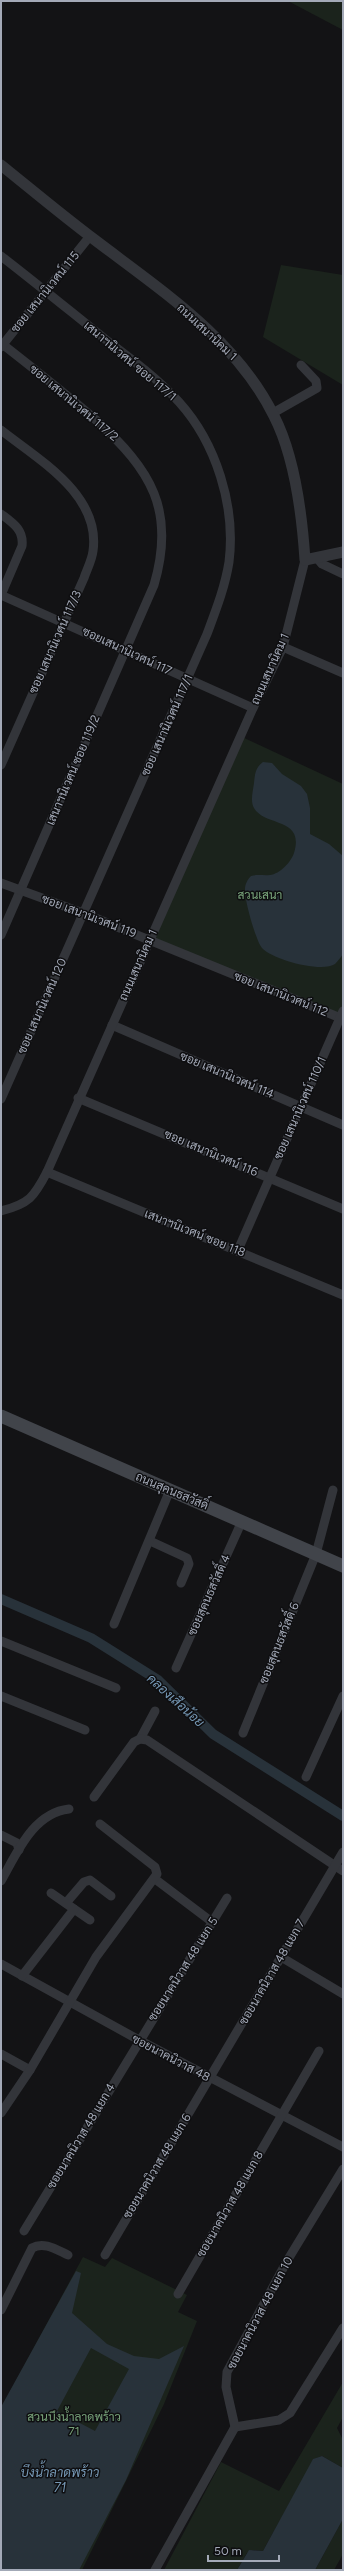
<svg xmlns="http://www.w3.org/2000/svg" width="344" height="2571" font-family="Figtree,Sarabun,sans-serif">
<rect width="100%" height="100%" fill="#131315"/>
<g fill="#1b231c">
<path d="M288,1H343V30Z"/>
<path d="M281,265L343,275V385L263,337Z"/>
<path d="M240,736L343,784V1011L340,1018L150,939Z"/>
<path d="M83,2257L105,2267L112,2258L187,2295L178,2312L197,2321L164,2404L82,2570H1V2408Z"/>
<path d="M343,2382V2417L337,2428L343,2440V2468L322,2456L314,2459L263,2551L253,2550L247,2553L237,2570H164L221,2462L279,2491Z"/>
<path d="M343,2519V2554L334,2570H315Z"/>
</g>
<g fill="#28323a" fill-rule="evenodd">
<path d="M263,762L272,763L282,774L301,786L307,794L310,808V834L329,844L343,856V954C341,957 338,961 335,964C322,973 273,960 262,948C256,941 244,899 245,889C245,884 248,879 251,876C258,874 264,876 270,875C280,874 291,862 294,853C305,817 265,827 254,808C250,801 253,791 254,783C255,774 255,768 263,762Z"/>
<path d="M76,2271L81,2273L72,2313L107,2344L134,2356L159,2359L184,2346L126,2480L79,2570H1V2407ZM91,2348L129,2369L95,2431L57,2411Z"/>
<path d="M322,2456L343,2468V2519L315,2570H237L249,2550L263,2551L313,2459Z"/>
</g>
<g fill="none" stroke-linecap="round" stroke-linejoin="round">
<path stroke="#28323a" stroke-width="10" d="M1,1599L91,1638L158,1680L213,1734L343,1816"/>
<g stroke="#33353a" stroke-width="9">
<path d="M1,256C36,283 70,311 105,339C130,358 157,378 179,402C216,443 236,506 229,562C225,587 216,610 207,634L1,1099"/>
<path d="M1,343C33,368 65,393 96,420C151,470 176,510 154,585L1,935"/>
<path d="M1,347L90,236"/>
<path d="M273,413L317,388L316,381L301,365"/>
<path d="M1,430C39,460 101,495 93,551C92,560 87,569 84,578L1,765"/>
<path d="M1,514C13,523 24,530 22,546L1,595"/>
<path d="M317,558L322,564L343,574"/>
<path d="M1,595L253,708"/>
<path d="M283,647L343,673"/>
<path d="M1,883L83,913L343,1019"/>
<path d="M112,1025L343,1125"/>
<path d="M78,1098L343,1209"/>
<path d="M47,1172L343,1295"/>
<path d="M1,1211C29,1204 34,1197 47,1172L253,708L283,647L305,560"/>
<path d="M238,1250L343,1011"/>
<path d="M150,1541L187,1558L189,1564L181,1583"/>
<path d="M114,1624L170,1490"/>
<path d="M1,1641L116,1688"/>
<path d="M176,1668L242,1521"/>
<path d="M1,1696L85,1730"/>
<path d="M243,1733L316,1554L333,1490"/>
<path d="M140,1739L155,1711"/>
<path d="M306,1777L343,1696"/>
<path d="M94,1797L134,1742L140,1739L147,1740L343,1871"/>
<path d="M1,1835L17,1843L19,1850"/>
<path d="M155,1879L212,1922"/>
<path d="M1,1881C17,1853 33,1813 69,1809"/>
<path d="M66,1903L84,1882L90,1880L111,1896"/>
<path d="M74,1909L90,1920"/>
<path d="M281,1957L343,1994"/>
<path d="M1,1964L139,2040L343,2147"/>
<path d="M22,1976L74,1909L51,1893"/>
<path d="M1,2054L30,2070"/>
<path d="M1,2113L30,2070L96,1957L157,1874L155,1867L100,1824"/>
<path d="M24,2231L227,1898"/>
<path d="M105,2255L343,1852"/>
<path d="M178,2294L319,2051"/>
<path d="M1,2310L32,2248C44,2241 57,2250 68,2255"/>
<path d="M235,2427L279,2420L290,2413L343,2328"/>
<path d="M155,2570L235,2427L226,2387L227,2372L287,2261L343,2169"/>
</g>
<path stroke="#33353a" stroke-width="11" d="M1,165C32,190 63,216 95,240C162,291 236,339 274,416C295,457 302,514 305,560L343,552"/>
<path stroke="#41444a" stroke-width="13" d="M1,1416L343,1566"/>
</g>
<g text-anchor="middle" stroke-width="3" stroke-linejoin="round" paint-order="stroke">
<g font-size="12" fill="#a3a9b7" stroke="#0e0e10">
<text transform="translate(45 292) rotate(-51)" y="4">ซอย เสนานิเวศน์ 115</text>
<text transform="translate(207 332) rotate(43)" y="4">ถนนเสนานิคม 1</text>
<text transform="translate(130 361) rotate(40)" y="4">เสนาฯนิเวศน์ ซอย 117/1</text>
<text transform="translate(74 403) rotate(40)" y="4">ซอย เสนานิเวศน์ 117/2</text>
<text transform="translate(55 642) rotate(-66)" y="4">ซอย เสนานิเวศน์ 117/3</text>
<text transform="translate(127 651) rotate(25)" y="4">ซอยเสนานิเวศน์ 117</text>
<text transform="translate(270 669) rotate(-66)" y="4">ถนนเสนานิคม 1</text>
<text transform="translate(167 725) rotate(-66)" y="4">ซอย เสนานิเวศน์ 117/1</text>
<text transform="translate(73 770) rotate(-67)" y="4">เสนาฯนิเวศน์ ซอย 119/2</text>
<text transform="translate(89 916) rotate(21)" y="4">ซอย เสนานิเวศน์ 119</text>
<text transform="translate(138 965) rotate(-66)" y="4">ถนนเสนานิคม 1</text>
<text transform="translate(281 994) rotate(22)" y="4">ซอย เสนานิเวศน์ 112</text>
<text transform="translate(42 1006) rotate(-66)" y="4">ซอย เสนานิเวศน์ 120</text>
<text transform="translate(227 1075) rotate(23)" y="4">ซอย เสนานิเวศน์ 114</text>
<text transform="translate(300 1108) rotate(-66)" y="4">ซอย เสนานิเวศน์ 110/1</text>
<text transform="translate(211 1153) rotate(23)" y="4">ซอย เสนานิเวศน์ 116</text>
<text transform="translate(195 1233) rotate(22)" y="4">เสนาฯนิเวศน์ ซอย 118</text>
<text transform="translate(172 1491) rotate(23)" y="4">ถนนสุคนธสวัสดิ์</text>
<text transform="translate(209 1595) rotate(-66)" y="4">ซอยสุคนธสวัสดิ์ 4</text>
<text transform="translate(279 1643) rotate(-68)" y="4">ซอยสุคนธสวัสดิ์ 6</text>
<text transform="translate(183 1969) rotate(-58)" y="4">ซอยนาคนิวาส 48 แยก 5</text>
<text transform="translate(272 1972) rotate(-60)" y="4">ซอยนาคนิวาส 48 แยก 7</text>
<text transform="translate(171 2058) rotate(28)" y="4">ซอยนาคนิวาส 48</text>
<text transform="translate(81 2136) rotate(-59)" y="4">ซอยนาคนิวาส 48 แยก 4</text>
<text transform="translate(157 2166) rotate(-59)" y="4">ซอยนาคนิวาส 48 แยก 6</text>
<text transform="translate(230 2204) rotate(-60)" y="4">ซอยนาคนิวาส 48 แยก 8</text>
<text transform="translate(260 2313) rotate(-62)" y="4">ซอยนาคนิวาส 48 แยก 10</text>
</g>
<g font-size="12" fill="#78a37a" stroke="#0e0e10">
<text x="260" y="899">สวนเสนา</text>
<text x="74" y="2421">สวนบึงน้ำลาดพร้าว<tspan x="74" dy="14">71</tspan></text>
</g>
<g font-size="13" font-style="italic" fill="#7698b5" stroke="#0e0e10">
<text transform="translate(176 1700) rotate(42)" y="5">คลองเสือน้อย</text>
<text x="60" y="2477">บึงน้ำลาดพร้าว<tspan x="60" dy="15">71</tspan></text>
</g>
</g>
<rect width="344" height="2571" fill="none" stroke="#a3a9b7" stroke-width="4"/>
<path d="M208 2555v6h71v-6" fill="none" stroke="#a3a9b7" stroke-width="2"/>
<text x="214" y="2555" font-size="12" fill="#a3a9b7" stroke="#0e0e10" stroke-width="3" paint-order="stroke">50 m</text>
</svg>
